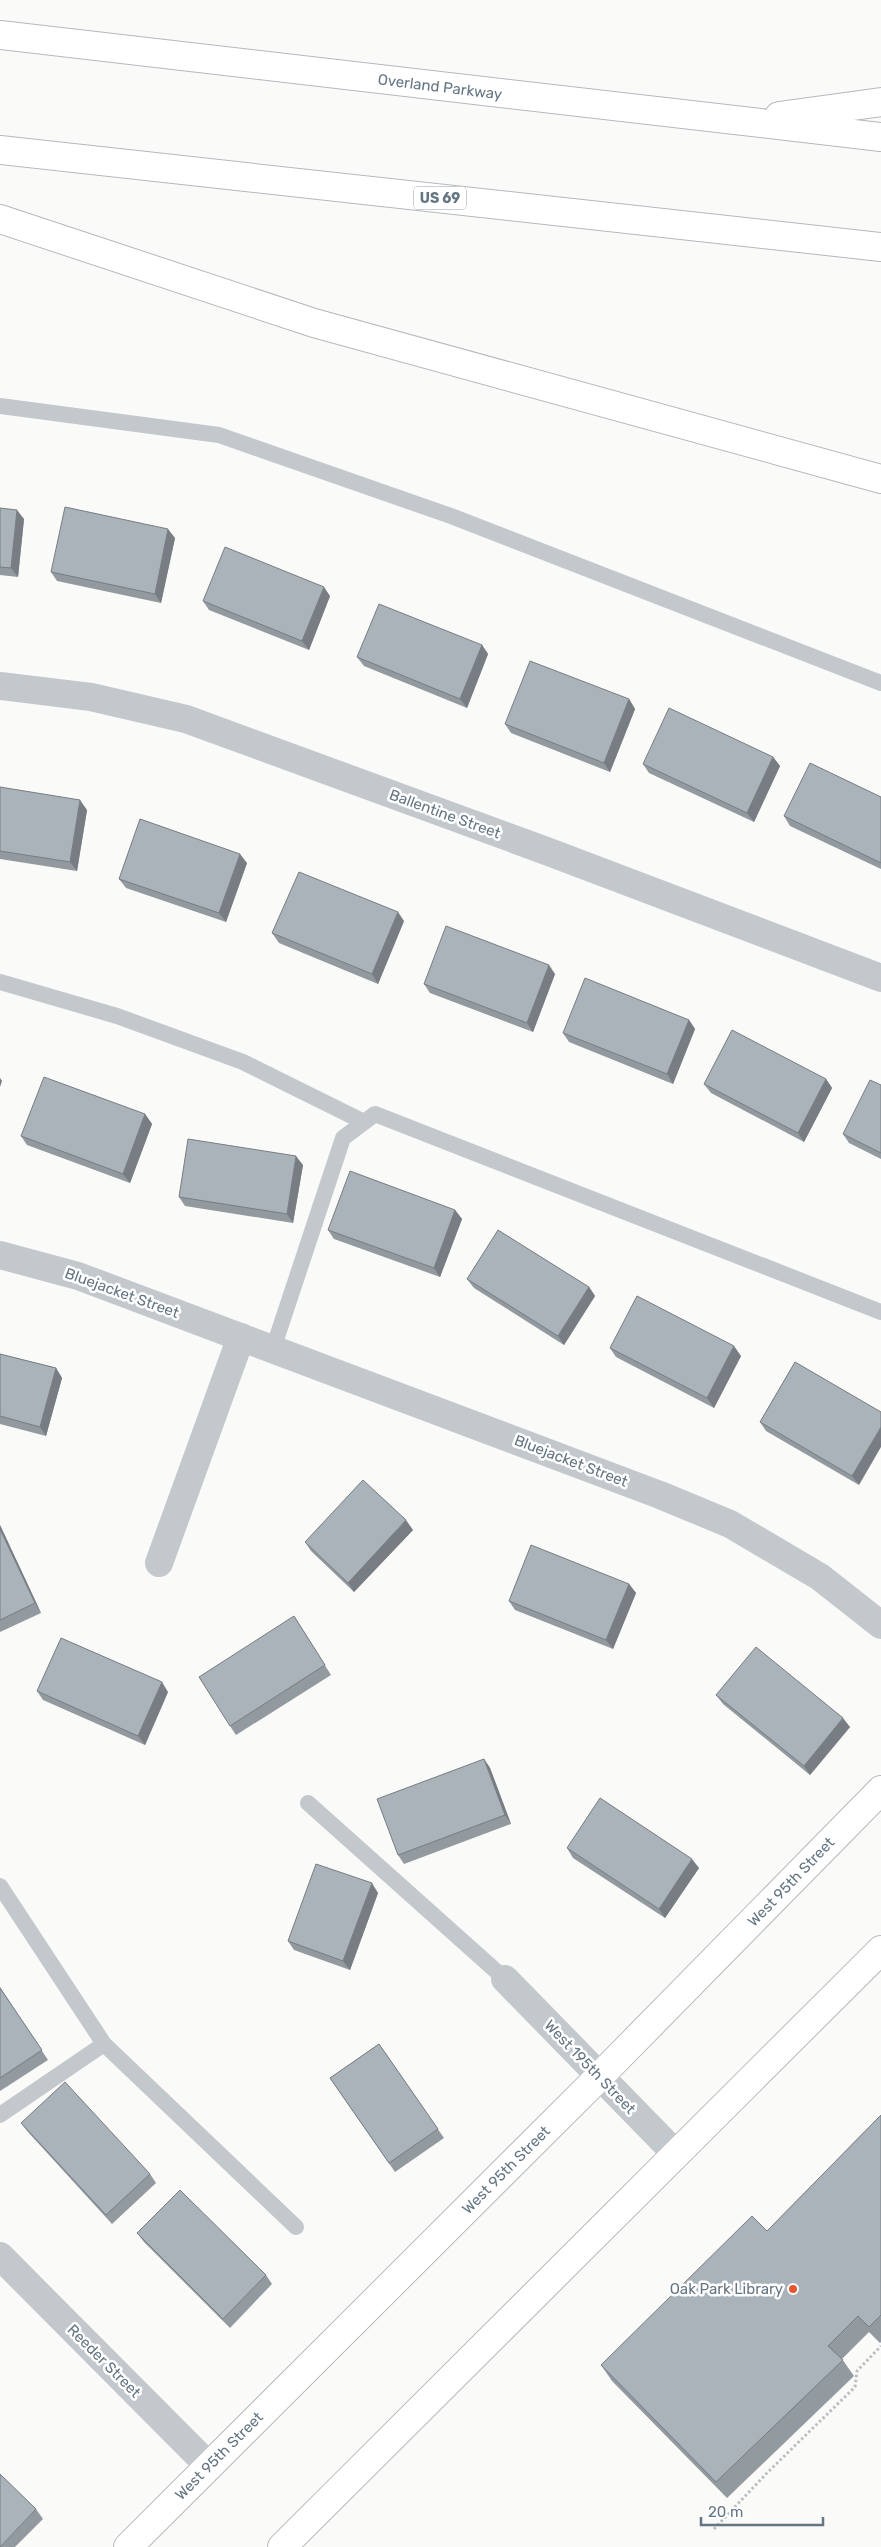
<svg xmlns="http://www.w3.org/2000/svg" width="881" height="2547" font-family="Rubik,sans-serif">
<rect width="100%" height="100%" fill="#fafaf8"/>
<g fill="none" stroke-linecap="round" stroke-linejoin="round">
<defs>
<g id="primary">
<path d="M128,2547L600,2076L881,1790"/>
<path d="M282,2547L881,1950"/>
</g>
<g id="highway">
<path d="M0,35L881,137"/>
<path d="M779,116L881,102"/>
<path d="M0,150L881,247"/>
<path d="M0,219L314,323L881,479"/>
</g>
</defs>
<use href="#primary" stroke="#b5babe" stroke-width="30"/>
<use href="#highway" stroke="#b4b9bd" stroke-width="30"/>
<path stroke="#bbbfc2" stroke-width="3" stroke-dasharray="2.5 2.5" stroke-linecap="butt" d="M714,2529L767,2473L855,2387L857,2371L881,2346"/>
<g stroke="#c3c8cc" stroke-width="16">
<path d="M0,406L219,435L451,516L881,683"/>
<path d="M0,982L117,1016L243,1062L364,1122"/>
<path d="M273,1349L343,1138L375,1114L881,1312"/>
<path d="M308,1803L505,1979"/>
<path d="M0,1886L104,2044L296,2227"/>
<path d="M0,2115L104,2044"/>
</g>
<g stroke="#c3c8cc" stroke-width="28">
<path d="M0,686L91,697L186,719L549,852L881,978"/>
<path d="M0,1255L78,1276L660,1495L730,1524L820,1577L881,1625"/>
<path d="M159,1563L241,1337"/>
<path d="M505,1979L676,2154"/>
<path d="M0,2256L209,2466"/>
</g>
<use href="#primary" stroke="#fff" stroke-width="28"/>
<use href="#highway" stroke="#fff" stroke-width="28"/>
</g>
<g fill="#929a9f">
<path d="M0,508L24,519L18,577L0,575Z"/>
<path d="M175,538L161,603L57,581L51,572Z"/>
<path d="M330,596L309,650L209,610L203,601Z"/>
<path d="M482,645L488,654L467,708L364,666L357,657Z"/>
<path d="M629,699L635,709L610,772L511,733L505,724Z"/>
<path d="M773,757L780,766L754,822L649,773L643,764Z"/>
<path d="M0,787L87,810L77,871L0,859Z"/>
<path d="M881,797V869L790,826L784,816Z"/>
<path d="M247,863L226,922L126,888L119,879Z"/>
<path d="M404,921L378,984L279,943L272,933Z"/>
<path d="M555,974L533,1032L430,993L424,984Z"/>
<path d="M689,1020L695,1029L673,1084L569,1042L563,1033Z"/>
<path d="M826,1079L832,1088L804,1142L711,1093L704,1084Z"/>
<path d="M881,1085V1159L849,1143L843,1134Z"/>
<path d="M145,1114L152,1124L130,1183L27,1145L21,1136Z"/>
<path d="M303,1165L293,1223L185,1206L179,1197Z"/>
<path d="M455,1210L462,1219L440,1277L334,1239L328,1230Z"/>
<path d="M467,1279L589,1287L595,1296L564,1345L474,1288Z"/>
<path d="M610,1348L741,1356L714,1408L616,1357Z"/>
<path d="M0,1354L56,1368L62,1378L46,1436L0,1424Z"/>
<path d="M795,1362L859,1485L766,1431L760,1422Z"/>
<path d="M0,1525L41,1613L0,1632Z"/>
<path d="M413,1530L354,1592L311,1551L305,1542Z"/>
<path d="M629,1584L636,1593L613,1649L515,1610L509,1601Z"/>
<path d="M294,1616L331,1675L236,1735L230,1726Z"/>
<path d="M37,1691L168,1692L145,1745L43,1700Z"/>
<path d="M716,1695L850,1727L810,1775L723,1704Z"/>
<path d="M484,1759L490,1768L511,1824L404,1864L398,1855Z"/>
<path d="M567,1848L699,1868L665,1918L573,1858Z"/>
<path d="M378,1893L350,1970L294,1950L288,1941Z"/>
<path d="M0,1987L48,2060L0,2091Z"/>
<path d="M379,2044L444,2138L395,2172L330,2078Z"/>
<path d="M881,2115V2342L880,2343L869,2332L842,2359L854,2376L727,2498L612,2381L601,2365L767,2231Z"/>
<path d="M21,2123L150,2174L156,2183L112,2224L28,2132Z"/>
<path d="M137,2233L266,2275L272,2284L230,2328L144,2242Z"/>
<path d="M36,2509L43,2519L15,2547H0Z"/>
</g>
<g fill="#777d82">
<path d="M17,510L24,519L18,577L11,568Z"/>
<path d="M168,529L175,538L161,603L155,594Z"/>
<path d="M324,587L330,596L309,650L302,641Z"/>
<path d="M482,645L488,654L467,708L460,699Z"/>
<path d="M629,699L635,709L610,772L604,763Z"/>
<path d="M773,757L780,766L754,822L747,813Z"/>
<path d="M80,800L87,810L77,871L70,862Z"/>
<path d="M240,854L247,863L226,922L219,913Z"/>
<path d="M398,912L404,921L378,984L372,974Z"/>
<path d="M549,965L555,974L533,1032L527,1023Z"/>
<path d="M689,1020L695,1029L673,1084L667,1074Z"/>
<path d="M0,1078L2,1081L0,1087Z"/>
<path d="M826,1079L832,1088L804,1142L798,1133Z"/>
<path d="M145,1114L152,1124L130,1183L123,1174Z"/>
<path d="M296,1156L303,1165L293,1223L287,1214Z"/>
<path d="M455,1210L462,1219L440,1277L434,1268Z"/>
<path d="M589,1287L595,1296L564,1345L558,1336Z"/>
<path d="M734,1346L741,1356L714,1408L707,1398Z"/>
<path d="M56,1368L62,1378L46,1436L40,1427Z"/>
<path d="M881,1427V1447L859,1485L852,1476Z"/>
<path d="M406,1520L413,1530L354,1592L348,1583Z"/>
<path d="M0,1525L41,1613L35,1603L0,1529Z"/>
<path d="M629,1584L636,1593L613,1649L606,1640Z"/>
<path d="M162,1682L168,1692L145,1745L138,1736Z"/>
<path d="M843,1718L850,1727L810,1775L804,1766Z"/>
<path d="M484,1759L490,1768L511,1824L505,1815Z"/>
<path d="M692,1859L699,1868L665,1918L659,1909Z"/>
<path d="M372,1883L378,1893L350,1970L343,1961Z"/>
</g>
<g fill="#aab3b9" stroke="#777d82">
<path d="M65,507L168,529L155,594L51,572Z"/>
<path d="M0,508L17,510L11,568L0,567Z"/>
<path d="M225,547L324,587L302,641L203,601Z"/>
<path d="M379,604L482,645L460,699L357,657Z"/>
<path d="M530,661L629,699L604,763L505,724Z"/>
<path d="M669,708L773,757L747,813L643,764Z"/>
<path d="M810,763L881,797V863L784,816Z"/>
<path d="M0,787L80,800L70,862L0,851Z"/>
<path d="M140,819L240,854L219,913L119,879Z"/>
<path d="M299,872L398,912L372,974L272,933Z"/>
<path d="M446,926L549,965L527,1023L424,984Z"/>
<path d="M585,978L689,1020L667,1074L563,1033Z"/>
<path d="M732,1030L826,1079L798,1133L704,1084Z"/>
<path d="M44,1077L145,1114L123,1174L21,1136Z"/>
<path d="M870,1080L881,1085V1153L843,1134Z"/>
<path d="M188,1139L296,1156L287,1214L179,1197Z"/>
<path d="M350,1171L455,1210L434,1268L328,1230Z"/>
<path d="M498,1230L589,1287L558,1336L467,1279Z"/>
<path d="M637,1296L734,1346L707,1398L610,1348Z"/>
<path d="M0,1354L56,1368L40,1427L0,1416Z"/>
<path d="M795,1362L881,1412V1427L852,1476L760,1422Z"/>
<path d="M363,1480L406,1520L348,1583L305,1542Z"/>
<path d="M0,1529L35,1603L0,1620Z"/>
<path d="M531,1545L629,1584L606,1640L509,1601Z"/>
<path d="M294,1616L325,1665L230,1726L199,1677Z"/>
<path d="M61,1638L162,1682L138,1736L37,1691Z"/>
<path d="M756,1647L843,1718L804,1766L716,1695Z"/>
<path d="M484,1759L505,1815L398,1855L377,1799Z"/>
<path d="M600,1798L692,1859L659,1909L567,1848Z"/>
<path d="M316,1864L372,1883L343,1961L288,1941Z"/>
<path d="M0,1988L42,2050L0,2078Z"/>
<path d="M379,2044L438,2129L389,2163L330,2078Z"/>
<path d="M65,2082L150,2174L106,2215L21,2123Z"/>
<path d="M881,2115V2315L869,2327L858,2316L828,2346L843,2360L716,2482L601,2365L752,2216L767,2231Z"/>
<path d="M180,2190L266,2275L223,2319L137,2233Z"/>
<path d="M0,2474L36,2509L0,2547Z"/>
</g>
<circle fill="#e4572e" stroke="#fff" stroke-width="2" cx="793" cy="2289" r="5"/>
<g text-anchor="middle" stroke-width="5" stroke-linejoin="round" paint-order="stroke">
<rect fill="#fff" stroke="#939fa8" stroke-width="1" x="414" y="186.5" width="52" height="23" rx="4"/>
<g font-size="14" font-weight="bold" fill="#657683">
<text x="440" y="203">US 69</text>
</g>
<g font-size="15" fill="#657683" stroke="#fff">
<text transform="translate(440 87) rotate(7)" y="5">Overland Parkway</text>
<text transform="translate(445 814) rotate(20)" y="5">Ballentine Street</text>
<text transform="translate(122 1293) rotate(20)" y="5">Bluejacket Street</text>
<text transform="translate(571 1461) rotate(21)" y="5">Bluejacket Street</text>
<text transform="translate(791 1882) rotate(-46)" y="5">West 95th Street</text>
<text transform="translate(590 2067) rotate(46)" y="5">West 195th Street</text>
<text transform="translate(506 2170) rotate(-45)" y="5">West 95th Street</text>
<text transform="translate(104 2361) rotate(45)" y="5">Reeder Street</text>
<text transform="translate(219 2456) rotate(-45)" y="5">West 95th Street</text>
</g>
<g font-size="15" fill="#657683" stroke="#fff" text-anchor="end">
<text x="783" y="2294">Oak Park Library</text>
</g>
</g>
<path d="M701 2517v8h122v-8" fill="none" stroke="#657683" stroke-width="2.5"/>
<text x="708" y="2517" font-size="15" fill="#657683" stroke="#ffffff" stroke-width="4" paint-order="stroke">20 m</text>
</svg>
